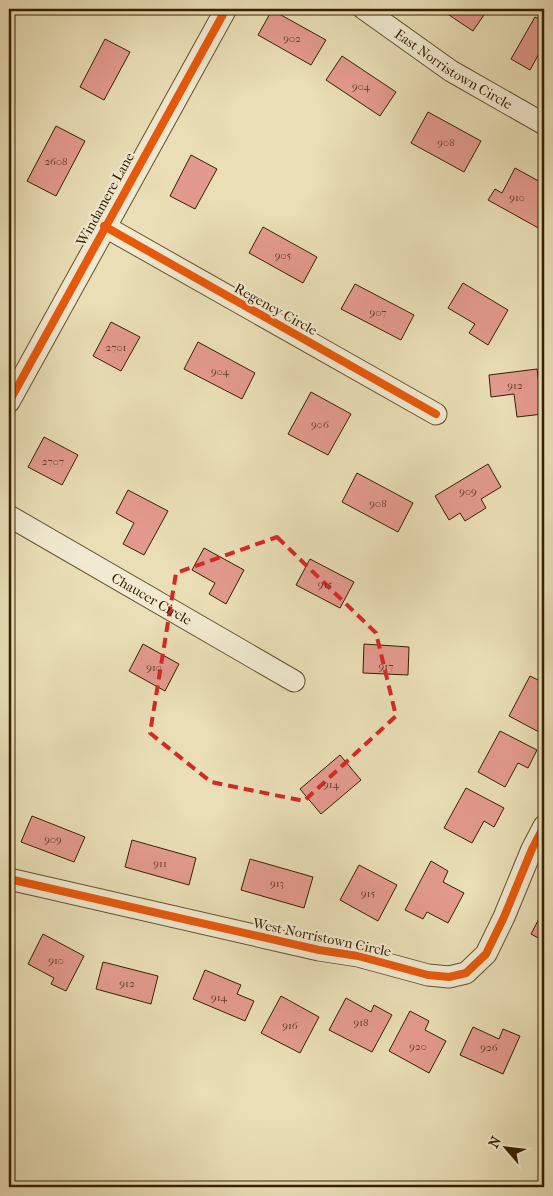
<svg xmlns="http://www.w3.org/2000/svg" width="553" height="1196" font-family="'IM FELL French Canon',serif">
<rect width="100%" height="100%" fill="#e9deb6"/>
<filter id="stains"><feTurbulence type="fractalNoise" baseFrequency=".004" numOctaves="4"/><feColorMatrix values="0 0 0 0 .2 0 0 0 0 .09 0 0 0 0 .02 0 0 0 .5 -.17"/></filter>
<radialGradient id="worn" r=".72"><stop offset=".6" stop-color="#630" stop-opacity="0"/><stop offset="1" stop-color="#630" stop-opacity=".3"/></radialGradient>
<g fill="#e39a8e" stroke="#362000">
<path d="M440,9H488L473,31Z"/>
<path d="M272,10L326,40L311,65L258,35Z"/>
<path d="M535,17L544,22V52L541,50L530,70L511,59Z"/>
<path d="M105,39L130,52L104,100L80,87Z"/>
<path d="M342,56L396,92L380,116L326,80Z"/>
<path d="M428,112L481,141L464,172L411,143Z"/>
<path d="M56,126L85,141L56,196L27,181Z"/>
<path d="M191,155L217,169L195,209L170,196Z"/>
<path d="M515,168L544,184L542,192L544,193V226L542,230L488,200L495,189L502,193Z"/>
<path d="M263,227L317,257L303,283L249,253Z"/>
<path d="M463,283L508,310L488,345L469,333L475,324L448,308Z"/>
<path d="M355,284L414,315L401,340L341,309Z"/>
<path d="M111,322L140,337L121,371L93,356Z"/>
<path d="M198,342L255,373L242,399L184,369Z"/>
<path d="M537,369L543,414L517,417L514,394L491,397L489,375Z"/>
<path d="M311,392L351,414L328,455L288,434Z"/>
<path d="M44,437L78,455L62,485L28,467Z"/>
<path d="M488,464L501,487L481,499L486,508L465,521L460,513L449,520L435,496Z"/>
<path d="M357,473L413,503L398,532L342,502Z"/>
<path d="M128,490L168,511L144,555L123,544L134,523L116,513Z"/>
<path d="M204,548L244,570L226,604L209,594L215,583L192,570Z"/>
<path d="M310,559L354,582L340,608L296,585Z"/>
<path d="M143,644L179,664L165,691L129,671Z"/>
<path d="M364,644L409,647L408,675L363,673Z"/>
<path d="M530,676L544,683V721L539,732L509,716Z"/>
<path d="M500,731L537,750L528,768L518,763L505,787L478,772Z"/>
<path d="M340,755L361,780L321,814L300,789Z"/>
<path d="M466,788L504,808L494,827L484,821L472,843L444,828Z"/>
<path d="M32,816L85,837L74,862L21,842Z"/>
<path d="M132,840L196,858L189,885L125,867Z"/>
<path d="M250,859L313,877L304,908L241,890Z"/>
<path d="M431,861L448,871L443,882L464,893L448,923L427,912L423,919L405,910Z"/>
<path d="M359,865L397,885L378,921L340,900Z"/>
<path d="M544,909V941L531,934Z"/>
<path d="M43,934L84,956L66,991L51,984L54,978L28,964Z"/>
<path d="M103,962L158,976L151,1004L96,989Z"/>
<path d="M205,970L241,985L237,994L254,1001L245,1021L193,999Z"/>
<path d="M281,996L319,1017L300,1053L261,1033Z"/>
<path d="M346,998L371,1012L374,1005L392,1015L372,1052L329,1030Z"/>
<path d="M410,1011L429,1021L425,1030L446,1041L429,1073L389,1051Z"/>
<path d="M473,1027L499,1039L503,1029L520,1036L503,1074L460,1055Z"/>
</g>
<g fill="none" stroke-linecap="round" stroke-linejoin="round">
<defs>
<g id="street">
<path id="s1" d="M364,9L451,71L544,124"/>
<path d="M104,226L436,414"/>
<path d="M9,402L226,9"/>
<path id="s2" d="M9,516L294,681"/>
<path d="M9,879L319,950L358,956L428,975L449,977L466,973L486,954L504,917L532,849L544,826"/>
</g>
</defs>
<use href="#street" stroke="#63502e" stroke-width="23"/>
<use href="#street" stroke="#f1ead0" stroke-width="21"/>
<defs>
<g id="cycleway">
<path d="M104,226L436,414"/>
<path d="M9,402L226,9"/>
<path d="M9,879L319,950L358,956L428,975L449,977L466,973L486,954L504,917L532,849L544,826"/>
</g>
</defs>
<use href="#cycleway" stroke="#f1ead0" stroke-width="11"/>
<use href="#cycleway" stroke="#e8590c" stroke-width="8"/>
</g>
<path fill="none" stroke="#d62828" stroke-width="4" stroke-dasharray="10 6" stroke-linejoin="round" d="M277,537L376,633L396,716L304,801L211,782L150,733L176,573Z"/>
<g text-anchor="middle" stroke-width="4.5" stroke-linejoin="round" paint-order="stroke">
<g font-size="11" fill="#613e24">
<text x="292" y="42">902</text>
<text x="361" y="90">904</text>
<text x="446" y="146">908</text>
<text x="56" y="165">2608</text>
<text x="517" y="201">910</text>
<text x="283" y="259">905</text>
<text x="378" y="316">907</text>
<text x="116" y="351">2701</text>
<text x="220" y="375">904</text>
<text x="515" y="389">912</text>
<text x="320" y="428">906</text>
<text x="53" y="465">2707</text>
<text x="468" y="495">909</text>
<text x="378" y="507">908</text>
<text x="325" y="588">915</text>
<text x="386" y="670">917</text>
<text x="154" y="671">910</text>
<text x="331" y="788">914</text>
<text x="53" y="843">909</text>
<text x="160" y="867">911</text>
<text x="277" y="887">913</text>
<text x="368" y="897">915</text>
<text x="56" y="964">910</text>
<text x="127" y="987">912</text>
<text x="219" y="1001">914</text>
<text x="361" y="1026">918</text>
<text x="290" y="1029">916</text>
<text x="418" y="1050">920</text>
<text x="489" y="1051">926</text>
</g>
<g font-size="14" fill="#362000" stroke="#f1ead0">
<text dy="5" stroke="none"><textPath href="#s1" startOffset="108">East Norristown Circle</textPath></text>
<text transform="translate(105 199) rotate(-61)" y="5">Windamere Lane</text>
<text transform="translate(276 309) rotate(29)" y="5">Regency Circle</text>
<text dy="5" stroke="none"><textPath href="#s2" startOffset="165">Chaucer Circle</textPath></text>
<text transform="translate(322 937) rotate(12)" y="5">West Norristown Circle</text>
</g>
</g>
<rect width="553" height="1196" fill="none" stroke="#e9deb6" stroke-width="30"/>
<rect x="10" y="10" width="533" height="1176" fill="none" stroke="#362000" stroke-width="2.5"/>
<rect x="15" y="15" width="523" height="1166" fill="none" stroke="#362000"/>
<g transform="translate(506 1148) rotate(298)" stroke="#f1ead0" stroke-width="4" paint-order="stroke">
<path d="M0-4L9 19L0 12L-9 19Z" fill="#362000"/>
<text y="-8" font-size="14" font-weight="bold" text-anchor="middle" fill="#362000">N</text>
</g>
<rect width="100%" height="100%" filter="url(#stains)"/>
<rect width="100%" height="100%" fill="url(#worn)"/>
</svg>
